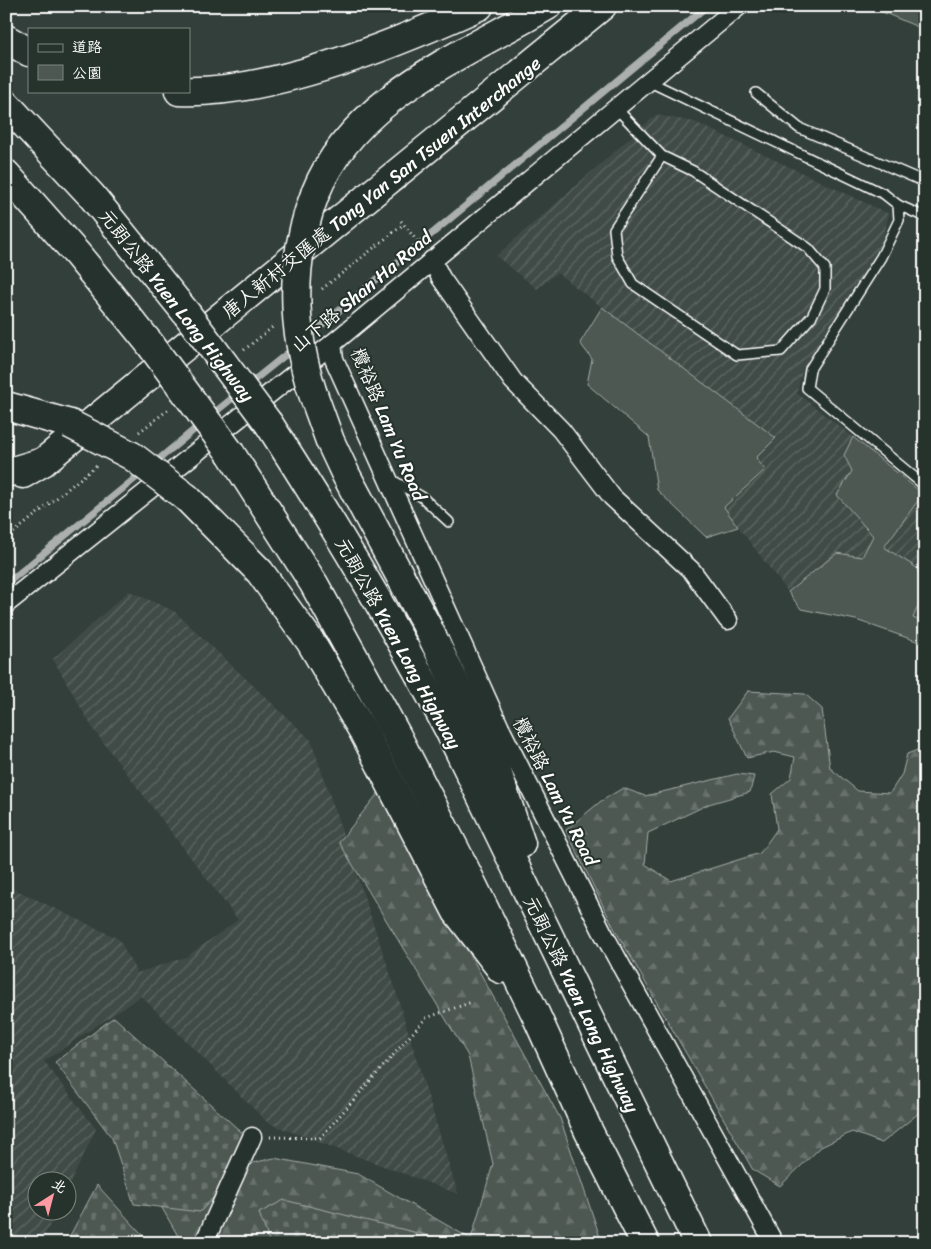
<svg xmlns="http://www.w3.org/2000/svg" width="931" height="1249" font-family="Sriracha,'LXGW WenKai TC',sans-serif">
<defs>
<pattern id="industrial-furrows" width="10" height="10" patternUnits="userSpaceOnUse" patternTransform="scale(1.25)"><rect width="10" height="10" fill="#404c47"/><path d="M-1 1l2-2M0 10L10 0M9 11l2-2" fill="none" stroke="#5d6763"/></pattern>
<pattern id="forest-firs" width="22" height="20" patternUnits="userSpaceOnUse" patternTransform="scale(1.25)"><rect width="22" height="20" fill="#4d5853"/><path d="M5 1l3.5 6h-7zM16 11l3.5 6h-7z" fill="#68716d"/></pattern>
<pattern id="cemetery-stones" width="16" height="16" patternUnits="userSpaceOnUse" patternTransform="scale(1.25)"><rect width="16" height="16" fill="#4d5853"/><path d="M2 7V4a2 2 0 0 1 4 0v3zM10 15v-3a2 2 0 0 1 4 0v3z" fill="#68716d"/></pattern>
</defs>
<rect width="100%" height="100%" fill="#333f3a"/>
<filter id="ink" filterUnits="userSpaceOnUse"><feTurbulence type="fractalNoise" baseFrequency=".02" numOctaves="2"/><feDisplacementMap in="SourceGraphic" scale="10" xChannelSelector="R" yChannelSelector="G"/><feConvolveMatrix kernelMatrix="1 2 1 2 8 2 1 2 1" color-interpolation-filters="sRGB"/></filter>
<g filter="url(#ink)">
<g fill="url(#industrial-furrows)">
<path d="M656,115L695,122L889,214L882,243L867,272L833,327L803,367L797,393L853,437L844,455L852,471L837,495L873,536L862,558L837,553L788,592L723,507L765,470L756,458L775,438L557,273L537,289L496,256Z"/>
<path d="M925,491V623L913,618L924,591L884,547Z"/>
<path d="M129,591L174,611L311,740L393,982L458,1194L268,1123L141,996L44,1061L96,1129L68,1188V1182H38V1212H56L41,1243H6V885L119,939L137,973L186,957L238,920L93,729L53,659Z"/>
</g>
<g fill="#4d5853" stroke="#a6aca9">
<path d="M873,6H925V30L873,8Z"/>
<path d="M602,307L776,438L756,458L765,470L724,507L738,527L706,537L657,490L649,437L587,384L592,359L580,343Z"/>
<path d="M853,437L923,494L884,547L917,568L924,591L913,618L925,623V644L856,620L801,609L788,592L837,553L862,557L873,536L837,495L852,471L844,455Z"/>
</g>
<g fill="url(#forest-firs)" stroke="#a6aca9">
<path d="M748,691L805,694L822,709L830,768L858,791L890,793L902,774L907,754L925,747V1108L882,1143L852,1132L821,1147L780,1186L753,1170L613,926L566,830L601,801L623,788L645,796L737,774L754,776L750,792L709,804L648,833L645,864L671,881L760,853L777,829L772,794L791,778L795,757L774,752L747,758L728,718Z"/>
<path d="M380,791L560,1118L602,1243H182L150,1187L274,1158L358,1174L471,1239L493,1164L468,1056L339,842Z"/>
</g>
<g fill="url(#cemetery-stones)" stroke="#a6aca9">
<path d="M114,1017L259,1148L200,1212L134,1204L112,1138L55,1062Z"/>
<path d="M97,1185L150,1243H66Z"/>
<path d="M284,1200L454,1242V1243H270L259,1213Z"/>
</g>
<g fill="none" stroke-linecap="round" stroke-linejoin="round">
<g stroke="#abb0ae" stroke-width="7">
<path d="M306,338L707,6"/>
<path d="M248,385L294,348"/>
<path d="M209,417L240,392"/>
<path d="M152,465L201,424"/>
<path d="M6,584L143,472"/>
</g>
<defs>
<g id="service">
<path d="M648,81L884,194L898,205L899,220L881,257L810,369L807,388L925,486"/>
<path d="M756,93L799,128L925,182"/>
<path d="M616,108L662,156L614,229L617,256L633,284L737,355L781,351L812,316L825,289V268L808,248L693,171L662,156"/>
<path d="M898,205L925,217"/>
<path d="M390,479L422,497L449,522"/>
</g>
<g id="minor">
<path d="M432,260L441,278L513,381L561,430L612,497L692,571L728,620"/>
<path d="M332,344L334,359L500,728L602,931L774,1243"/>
<path d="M6,604L332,344L739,6"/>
<path d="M204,1243L252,1137"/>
</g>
<path id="primary" d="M23,474L43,462L602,6"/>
<g id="motorway">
<path d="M6,39L29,52"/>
<path d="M179,91C271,95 396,44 479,6"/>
<path d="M6,104L91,195L187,314"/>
<path d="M6,174L77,254L150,344"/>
<path d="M315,194C353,97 464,55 547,6"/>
<path d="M313,394L330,441L346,475L427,626L494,763L521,844"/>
<path d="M6,406L70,424"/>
<path d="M269,424C333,523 393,623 448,728L698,1243"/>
<path d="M231,454L314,584L397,736L462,863L535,1013L589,1132L645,1243"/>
<path d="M6,473L43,462"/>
<path d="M187,498L260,572L310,641L363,731L457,912L501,969"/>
</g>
</defs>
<use href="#service" stroke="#fff" stroke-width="12"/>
<use href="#minor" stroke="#fff" stroke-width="21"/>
<use href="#primary" stroke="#fff" stroke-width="31"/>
<use href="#motorway" stroke="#fff" stroke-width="31"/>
<g stroke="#fff" stroke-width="3" stroke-dasharray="1 4" stroke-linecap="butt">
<path d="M401,221L421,246"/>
<path d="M322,289L404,224"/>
<path d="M244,350L274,326"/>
<path d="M139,432L168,410"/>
<path d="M6,539L97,465"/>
<path d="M270,1137L320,1138L426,1018L472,1002"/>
</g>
<use href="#service" stroke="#26332d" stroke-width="9"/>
<use href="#minor" stroke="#26332d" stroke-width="18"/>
<use href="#primary" stroke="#26332d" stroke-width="28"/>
<use href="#motorway" stroke="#26332d" stroke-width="28"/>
<defs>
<g id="motorway-bridge">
<path d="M187,314L269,424"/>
<path d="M150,344L231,454"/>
<path d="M313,394C291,327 290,259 315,194"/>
<path d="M70,424L132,456L187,498"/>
</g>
</defs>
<use href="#motorway-bridge" stroke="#fff" stroke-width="31" stroke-linecap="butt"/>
<use href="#motorway-bridge" stroke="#26332d" stroke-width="28"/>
</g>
</g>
<g text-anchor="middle" stroke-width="4" stroke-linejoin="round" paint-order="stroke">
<g font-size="19" fill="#fff" stroke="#26332d">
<text transform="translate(381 187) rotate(-39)" y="7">唐人新村交匯處 Tong Yan San Tsuen Interchange</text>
<text transform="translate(361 291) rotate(-40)" y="7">山下路 Shan Ha Road</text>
<text transform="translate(177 305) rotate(52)" y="7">元朗公路 Yuen Long Highway</text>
<text transform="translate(389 424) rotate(67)" y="7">欖裕路 Lam Yu Road</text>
<text transform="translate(399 643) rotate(61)" y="7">元朗公路 Yuen Long Highway</text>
<text transform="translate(556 791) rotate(63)" y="7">欖裕路 Lam Yu Road</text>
<text transform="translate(582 1004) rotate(64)" y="7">元朗公路 Yuen Long Highway</text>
</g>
</g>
<rect width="931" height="1249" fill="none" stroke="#26332d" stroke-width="25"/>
<rect x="12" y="12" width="906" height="1224" fill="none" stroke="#fff" stroke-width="2" filter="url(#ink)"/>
<rect x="28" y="28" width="162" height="65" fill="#26332d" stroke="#7d8581"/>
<rect x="38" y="44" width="25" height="8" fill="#26332d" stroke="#7d8581"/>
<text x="72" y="52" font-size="15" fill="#ffffff">道路</text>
<rect x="38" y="65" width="25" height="15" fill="#4d5853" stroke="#7d8581"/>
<text x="72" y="78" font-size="15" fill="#ffffff">公園</text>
<g transform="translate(52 1196) rotate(36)"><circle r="24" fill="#26332d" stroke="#7d8581"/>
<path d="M0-4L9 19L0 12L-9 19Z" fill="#ff9aa2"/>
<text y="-8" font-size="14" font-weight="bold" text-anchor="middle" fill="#ffffff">北</text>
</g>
</svg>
